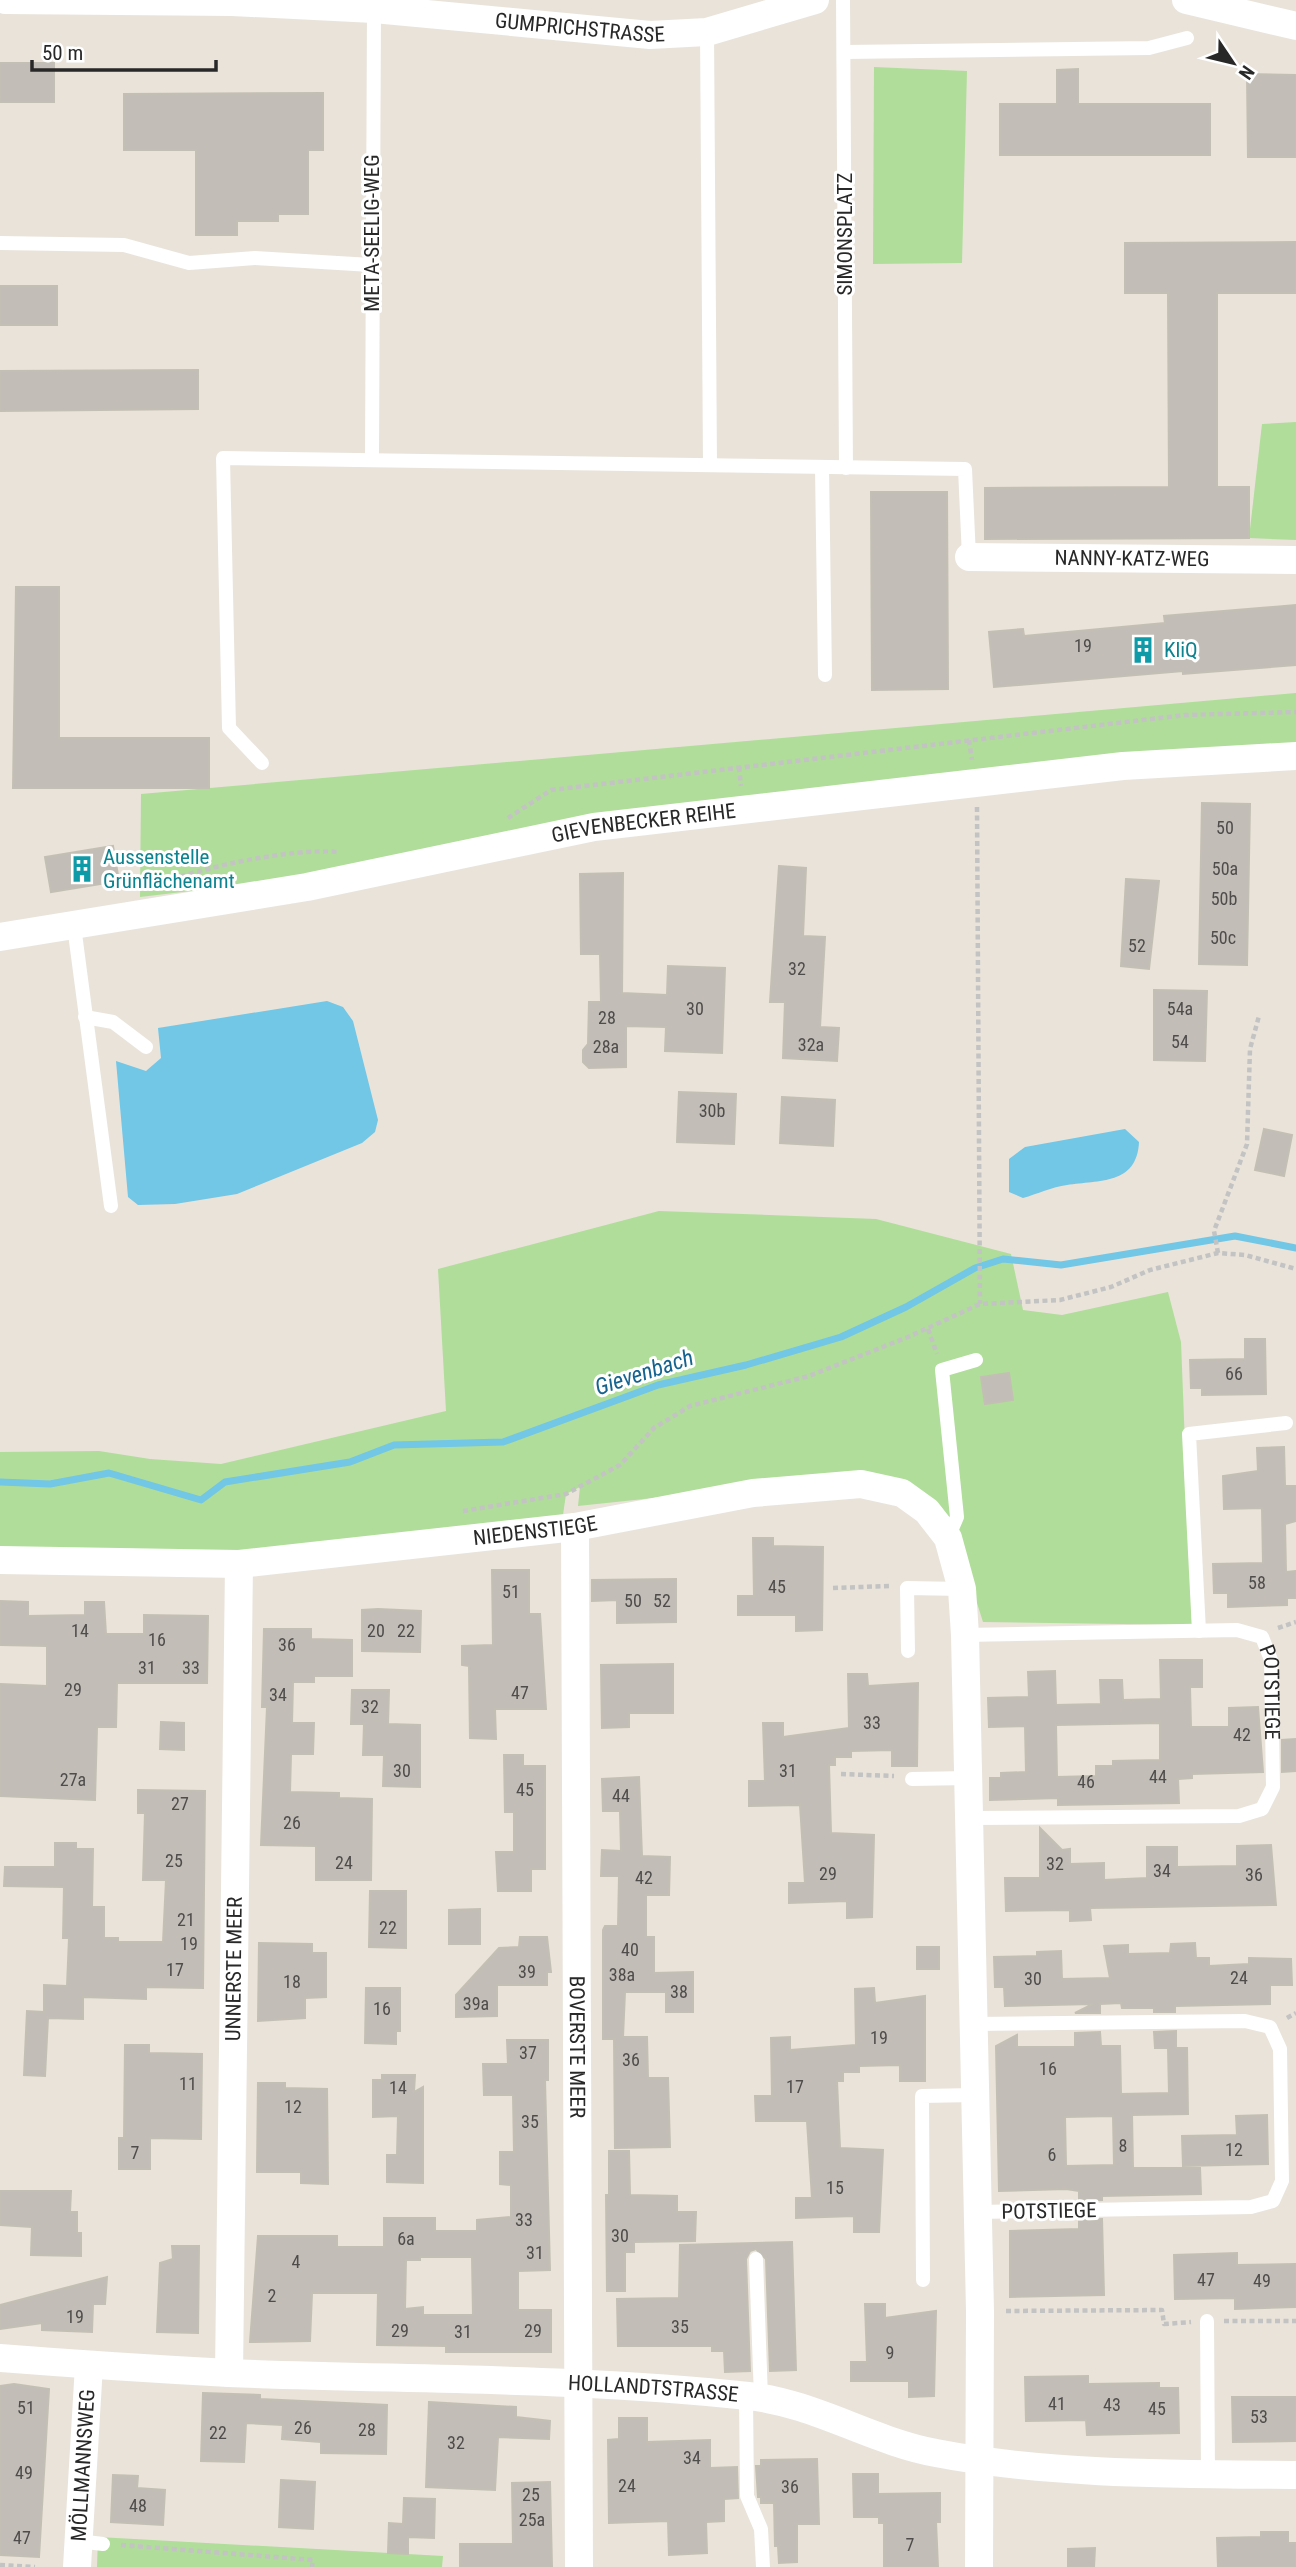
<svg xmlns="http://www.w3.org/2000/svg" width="1296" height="2567" font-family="'Roboto Condensed',sans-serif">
<rect width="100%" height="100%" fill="#e9e3da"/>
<g fill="#b0dd99">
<path d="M874,67L967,71L962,263L873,264Z"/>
<path d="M1296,422V540L1249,538L1262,424Z"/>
<path d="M1296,693V749L369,870L140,897L141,794Z"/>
<path d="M659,1211L876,1219L1011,1254L1023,1310L1062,1315L1168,1292L1181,1342L1192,1625L983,1622L956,1536L906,1487L691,1494L578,1506L580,1487L566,1494L563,1515L270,1552L0,1550V1452L99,1451L150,1459L221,1464L446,1411L438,1269Z"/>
<path d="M98,2537L443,2556L442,2567H97Z"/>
</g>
<g fill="#72c6e6">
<path d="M327,1001L343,1007L353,1021L378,1120L375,1132L362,1143L237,1194L175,1204L138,1205L128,1197L116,1061L146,1071L161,1058L158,1028Z"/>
<path d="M1125,1129L1139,1142C1137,1185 1099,1180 1067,1185C1052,1187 1037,1194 1023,1198L1009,1192V1159L1025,1147Z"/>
</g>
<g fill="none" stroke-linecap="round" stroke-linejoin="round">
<path stroke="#72c6e6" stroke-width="7" d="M0,1482L50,1484L109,1473L201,1500L225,1482L350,1462L394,1445L503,1442L658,1385L746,1365L841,1337L906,1307L975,1268L1003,1259L1061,1265L1235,1236L1296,1248"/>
</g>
<g fill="#c2bdb6" stroke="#c4bfb4" stroke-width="2" fill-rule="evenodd">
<rect x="0" y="63" width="54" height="39"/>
<path d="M1078,69V104H1210V155H1000V104H1057V70Z"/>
<path d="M1247,74L1296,75V157H1248Z"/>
<path d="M323,93V150H308V214H278V221H237V235H196V150H124V94Z"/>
<path d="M1296,242V293H1217V487H1249V538L985,539V488L1169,487L1168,293H1125V243Z"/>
<rect x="0" y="286" width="57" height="39"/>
<path d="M198,370V409L0,411V371Z"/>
<path d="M871,492H947L948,689L872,690Z"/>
<path d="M16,587H59V738H209V788H13Z"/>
<path d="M1296,605V665L1183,674V671L994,687L989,632L1023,629L1024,636L1165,623L1164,616Z"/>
<path d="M1202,803L1250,804L1247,965L1199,964Z"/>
<path d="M113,846L119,881L51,892L45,857Z"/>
<path d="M779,866L806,868L803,936L825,937L820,1027L839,1028L837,1061L783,1058L785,1002H770Z"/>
<path d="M623,873L622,993L667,995L668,966L725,968L722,1053L665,1051L666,1027L626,1026V1067L589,1068L583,1062V1050L588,1044L589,1002H601L600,954H581L580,874Z"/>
<path d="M1126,879L1159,881L1149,969L1121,966Z"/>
<path d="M1154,990L1207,991L1205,1061L1154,1060Z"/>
<path d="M679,1092L736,1094L734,1144L677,1142Z"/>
<path d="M782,1097L835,1100L833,1146L780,1143Z"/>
<path d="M1264,1129L1292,1135L1284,1176L1255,1170Z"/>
<path d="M1245,1339H1265L1266,1394L1202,1395V1388H1191L1190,1360L1245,1359Z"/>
<path d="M1009,1373L1013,1400L985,1404L981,1377Z"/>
<path d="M1284,1447L1285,1486H1296V1521L1285,1524L1286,1572L1296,1571V1598H1287V1605L1228,1607V1593H1214L1213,1564L1263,1563L1262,1508L1224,1509L1223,1476L1258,1471L1257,1448Z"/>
<path d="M753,1538H773V1546L823,1547L822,1630L796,1631V1615H738V1596H754Z"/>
<path d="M492,1570H529V1614H540L546,1709H495L496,1739L470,1738L469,1666L462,1665V1646L493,1645Z"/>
<path d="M676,1579V1622L617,1623V1600L592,1601V1580Z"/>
<path d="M0,1601L28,1602V1616L85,1615V1602H104L106,1634H144V1615L208,1616L207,1683H117L116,1727H97L95,1800L0,1796V1684L47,1686V1646L0,1645Z"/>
<path d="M378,1609L421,1611L420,1652L362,1651V1610Z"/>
<path d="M264,1629H311V1639L352,1640V1676H314V1682H293L292,1723H314L313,1754H291L290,1792L339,1793V1798L372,1799L371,1880H316V1846L261,1845L267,1707H262Z"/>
<path d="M1160,1660H1202V1687H1190L1191,1727H1229V1708L1258,1707L1263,1772L1192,1774V1778L1178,1779L1179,1803L1058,1805V1798L990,1800V1778H1001V1773L1026,1772L1025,1726L989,1727L988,1698L1029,1697L1028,1672L1055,1671L1056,1705L1101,1704L1100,1680H1122L1123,1700L1161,1699ZM1160,1723V1760L1113,1761V1766H1096V1776L1057,1777L1056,1725Z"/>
<path d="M673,1664V1713H629V1727L602,1728L601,1665Z"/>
<path d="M848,1674H867L868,1686L918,1683L917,1766H892V1750L851,1751V1757H835V1765H829L831,1833L874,1835L872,1917L847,1918V1901L789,1903V1883H805L800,1805L749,1806V1781H765L763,1723H783V1737L849,1728Z"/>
<path d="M352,1690H389L388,1724L420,1725V1787L383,1786L384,1755H363L364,1724H351Z"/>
<path d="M161,1722L184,1723V1750L160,1749Z"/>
<path d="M1296,1739V1771L1282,1772V1740Z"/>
<path d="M504,1755H523V1766H545V1869H531V1891H498L496,1852H514V1812H505Z"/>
<path d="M639,1777L642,1856L670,1857L669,1895H646V1937H654V1973L693,1972V2012H666V1992H625L623,2037H647L648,2078H668L670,2147L615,2148L614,2039H603V1930L605,1926H618L619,1876H601L602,1850L621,1851L620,1811H603L602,1779Z"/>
<path d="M138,1790L205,1791L203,1988L146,1987V1999L83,1997V2019L48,2018L45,2076L24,2075L27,2011L44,2012V1985L67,1986L69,1938H63L64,1887L4,1886L5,1867H55V1843H76V1849H93L92,1907H104V1938H118V1942H163L166,1880H143L145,1813H138Z"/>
<path d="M1040,1828L1062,1850L1070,1849V1864L1104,1863V1880L1147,1878V1847H1177V1867L1237,1866V1846L1271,1845L1276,1905L1090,1908L1091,1920L1070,1921V1910L1006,1911L1005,1878H1040Z"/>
<path d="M370,1891H406V1948L369,1947Z"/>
<path d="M480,1909V1944H449V1910Z"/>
<path d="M520,1937H547L551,1972H547V1985H497V2016L456,2017V1995L499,1948L519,1947Z"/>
<path d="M259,1943L312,1944V1953H326V1997L305,1998V2018L258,2021Z"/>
<path d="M1195,1943L1196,1958H1209V1966L1249,1964V1958L1291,1959L1292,1985H1270V2004L1175,2006V2012H1154V2008H1122L1121,2003L1100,2004V2013H1075L1093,2004L1005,2006L1004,1987H995L994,1957L1037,1956V1952L1061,1951L1062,1979L1110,1978L1104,1946L1128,1945V1954L1170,1953L1171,1944Z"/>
<rect x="917" y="1947" width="22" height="22"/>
<path d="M366,1988H400V2031H396V2044L365,2043Z"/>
<path d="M874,1988L875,2003L925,1996V2081H900V2065L859,2066V2072H843V2081H837L840,2148L883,2150L879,2232H854V2216L796,2218V2198H812L807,2121H756L755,2096H772L771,2038L790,2037V2050L856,2045L855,1989Z"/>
<path d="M1176,2031V2048H1187L1188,2114L1132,2115L1133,2168H1200L1201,2194L1102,2196V2200L1079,2201V2191L1066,2189L999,2191L996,2046L1017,2035V2047H1075V2033L1100,2032L1101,2046H1120L1121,2094L1169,2093L1168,2048H1155L1154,2032ZM1113,2116L1114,2165L1066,2166L1065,2117Z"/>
<path d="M507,2040H548V2080H545L550,2270L518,2271V2310H551V2352H446V2346L377,2345L378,2293H312L310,2341L250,2342L258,2236H337V2247H384V2218H435V2231H477V2220L511,2217V2185L500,2184V2152H514L513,2095H484L483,2064H508ZM420,2257H472L473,2315H423V2307L405,2309L406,2260H420Z"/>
<path d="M125,2045H149V2053L202,2054L201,2139L150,2138V2169H119V2138H124Z"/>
<path d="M382,2075H415L414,2092L423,2087V2183L387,2182V2155H397L398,2116L373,2117V2080H382Z"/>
<path d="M258,2083H285V2088L327,2089L328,2184L301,2183V2172H257Z"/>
<path d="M1267,2115L1268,2164L1183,2166L1182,2136L1237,2135L1236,2116Z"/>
<path d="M609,2151H629L630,2195L677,2196V2212H696L695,2241L634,2242V2252H625V2291H607L606,2195H609Z"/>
<path d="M0,2191H71L70,2212H77V2233H81V2256L31,2255L32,2227L0,2225Z"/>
<path d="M1102,2219L1104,2295L1010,2297V2231L1079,2229V2220Z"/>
<path d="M792,2242L796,2370L770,2371L766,2259L756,2249L750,2251L746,2259L750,2371L725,2372L724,2351H712V2346H618L617,2299L679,2298L680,2245Z"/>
<path d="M172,2246H199L198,2333L157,2332L160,2263L173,2259Z"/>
<path d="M1237,2253V2265L1296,2264V2307L1235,2309V2298L1175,2299L1174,2255Z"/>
<path d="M107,2277L105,2304H93L92,2332L42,2330V2323L0,2329V2305Z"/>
<path d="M865,2304H885V2318L936,2311L934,2396L909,2397V2381H851V2362H867Z"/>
<path d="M1088,2376V2384L1159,2383V2388H1178L1179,2433L1087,2435L1086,2420L1026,2421L1025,2377Z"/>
<path d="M14,2384L49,2389L39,2557L0,2555V2386Z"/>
<path d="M203,2393L260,2395V2399L387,2405L386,2454L321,2453V2442L282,2439L283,2425L246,2423L244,2462L201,2461Z"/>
<path d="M1232,2397H1296V2441L1233,2442Z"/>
<path d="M429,2402L516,2407V2417L550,2421L549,2439L498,2437L495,2490L426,2487Z"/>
<path d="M619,2418H647V2442L710,2440V2468L737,2467L738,2498L724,2499V2521L706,2522L707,2553L669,2555L668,2521L609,2523L608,2440L619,2439Z"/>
<path d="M817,2459L819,2524H797V2562L779,2563L778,2546H775L774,2503H761V2497H758L756,2466H761V2460Z"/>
<path d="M853,2474H878V2494L940,2493V2522H936L938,2567H884V2523H879V2517H854Z"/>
<path d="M113,2475L138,2476L137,2488L165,2490L163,2525L111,2522Z"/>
<path d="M281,2480L315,2482L313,2529L279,2527Z"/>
<path d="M550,2482L552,2567H460V2544H513L512,2483Z"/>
<path d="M404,2498L435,2499L434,2538L408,2537V2554L388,2553L389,2523L403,2524Z"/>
<path d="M1261,2532H1288V2543H1296V2567H1218L1217,2538L1261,2537Z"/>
<path d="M1095,2548L1094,2567H1068V2549Z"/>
</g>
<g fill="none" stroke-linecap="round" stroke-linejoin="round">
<g stroke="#c3c3c3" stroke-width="4.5" stroke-dasharray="5 3.5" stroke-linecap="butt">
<path d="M969,740L972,760"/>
<path d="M739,767L741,786"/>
<path d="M977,807L980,1304"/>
<path d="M508,818L551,790L1185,715L1296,712"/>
<path d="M165,882C207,866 293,848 338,852"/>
<path d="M1218,1253L1214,1231L1247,1144L1250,1049L1259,1016"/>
<path d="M928,1329L937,1354"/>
<path d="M463,1511L566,1494L620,1465L654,1428L690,1406L809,1376L908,1337L980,1304L1060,1300L1111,1287L1150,1270L1218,1253L1245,1255L1296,1269"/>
<path d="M833,1588L889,1586"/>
<path d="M1278,1628L1296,1622"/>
<path d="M841,1774L894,1776"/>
<path d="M1287,2018L1296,2013"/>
<path d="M1006,2311L1162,2310L1164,2324L1191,2322"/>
<path d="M1224,2321H1296"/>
<path d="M121,2545L313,2560L312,2567"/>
<path d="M0,2565L35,2567"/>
</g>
<g stroke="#fff" stroke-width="14">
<path d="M843,0L846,468"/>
<path d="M707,32L710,465"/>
<path d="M845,52L1149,48L1187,38"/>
<path d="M0,243L124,245L189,263L255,258L371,265"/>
<path d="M372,458L374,9"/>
<path d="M822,468L825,675"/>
<path d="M262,763L229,728L223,458L965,469L969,557"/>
<path d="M74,926L111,1206"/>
<path d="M85,1017L113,1022L146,1047"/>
<path d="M948,1538L957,1517L942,1370L976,1360"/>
<path d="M1199,1631L1189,1434L1286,1423"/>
<path id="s1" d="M965,1635L1237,1630L1262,1637L1271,1660L1273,1787L1262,1809L1239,1816L969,1818"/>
<path d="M908,1651L907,1588L962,1589"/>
<path d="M912,1779L968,1778"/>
<path d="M974,2024L1245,2021L1270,2027L1280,2049L1282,2181L1273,2201L1251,2207L978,2212"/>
<path d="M756,2259L761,2398"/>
<path d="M923,2280L922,2096L975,2095"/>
<path d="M1207,2321L1208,2474"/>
<path d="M746,2396L747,2496L761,2529L763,2567"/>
<path d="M78,2541L103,2544"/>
</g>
<g stroke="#fff" stroke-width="28">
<path id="s2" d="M5,0L232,2L374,9L650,35L707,32L815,0"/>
<path d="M1186,0L1296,26"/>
<path id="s3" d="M969,557L1296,560"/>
<path id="s4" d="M0,937L307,887L594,827L1123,766L1296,756"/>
<path id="s5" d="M575,1527L579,2567"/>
<path id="s6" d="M0,1560L239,1564L575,1527L753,1493L861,1484L902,1493L927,1511L948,1538L962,1589L965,1635L980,2311L979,2567"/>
<path id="s7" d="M0,2358C76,2364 153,2369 229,2373C402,2380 576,2377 748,2396C815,2403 871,2441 936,2453C1049,2475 1180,2474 1296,2475"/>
<path id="s8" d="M229,2373L239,1564"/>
<path id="s9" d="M77,2567L89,2365"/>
</g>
</g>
<defs>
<symbol id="building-bare" viewBox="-9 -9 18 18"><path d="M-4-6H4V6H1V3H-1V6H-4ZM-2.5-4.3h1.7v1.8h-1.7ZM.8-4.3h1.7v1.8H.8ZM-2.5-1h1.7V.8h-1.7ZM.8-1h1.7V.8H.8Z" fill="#0f9aa8" stroke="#fff" stroke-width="2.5" paint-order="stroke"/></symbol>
</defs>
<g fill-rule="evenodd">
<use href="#building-bare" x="1124" y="631" width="38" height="38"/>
<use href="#building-bare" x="63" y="850" width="38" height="38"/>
</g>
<g text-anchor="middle" stroke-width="6" stroke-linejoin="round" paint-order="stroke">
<g font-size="18" fill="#4e4d4c">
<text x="1083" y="652">19</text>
<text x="1225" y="834">50</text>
<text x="1225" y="875">50a</text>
<text x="1224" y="905">50b</text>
<text x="1223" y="944">50c</text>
<text x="1137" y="952">52</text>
<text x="797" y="975">32</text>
<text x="695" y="1015">30</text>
<text x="1180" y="1015">54a</text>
<text x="607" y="1024">28</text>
<text x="1180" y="1048">54</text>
<text x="811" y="1051">32a</text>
<text x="606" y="1053">28a</text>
<text x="712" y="1117">30b</text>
<text x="1234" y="1380">66</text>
<text x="1257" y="1589">58</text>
<text x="777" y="1593">45</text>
<text x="511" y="1598">51</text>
<text x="633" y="1607">50</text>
<text x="662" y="1607">52</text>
<text x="80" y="1637">14</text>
<text x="376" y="1637">20</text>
<text x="406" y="1637">22</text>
<text x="157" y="1646">16</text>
<text x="287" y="1651">36</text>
<text x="147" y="1674">31</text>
<text x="191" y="1674">33</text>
<text x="73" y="1696">29</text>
<text x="520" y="1699">47</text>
<text x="278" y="1701">34</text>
<text x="370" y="1713">32</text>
<text x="872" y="1729">33</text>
<text x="1242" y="1741">42</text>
<text x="402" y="1777">30</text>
<text x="788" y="1777">31</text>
<text x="1158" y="1783">44</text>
<text x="73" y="1786">27a</text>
<text x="1086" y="1788">46</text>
<text x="525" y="1796">45</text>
<text x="621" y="1802">44</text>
<text x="180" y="1810">27</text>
<text x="292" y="1829">26</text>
<text x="174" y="1867">25</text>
<text x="344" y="1869">24</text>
<text x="1055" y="1870">32</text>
<text x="1162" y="1877">34</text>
<text x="828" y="1880">29</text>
<text x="1254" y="1881">36</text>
<text x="644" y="1884">42</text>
<text x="186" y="1926">21</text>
<text x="388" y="1934">22</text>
<text x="189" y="1950">19</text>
<text x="630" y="1956">40</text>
<text x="175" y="1976">17</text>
<text x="527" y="1978">39</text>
<text x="622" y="1981">38a</text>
<text x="1239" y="1984">24</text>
<text x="1033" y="1985">30</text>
<text x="292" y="1988">18</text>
<text x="679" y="1998">38</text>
<text x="476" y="2010">39a</text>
<text x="382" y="2015">16</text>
<text x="879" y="2044">19</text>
<text x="528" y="2059">37</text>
<text x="631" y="2066">36</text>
<text x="1048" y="2075">16</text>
<text x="188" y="2090">11</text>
<text x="795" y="2093">17</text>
<text x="398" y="2094">14</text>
<text x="293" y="2113">12</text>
<text x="530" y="2128">35</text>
<text x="1123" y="2152">8</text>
<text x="1234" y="2156">12</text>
<text x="135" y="2159">7</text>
<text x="1052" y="2161">6</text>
<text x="835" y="2194">15</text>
<text x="524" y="2226">33</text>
<text x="620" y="2242">30</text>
<text x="406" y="2245">6a</text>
<text x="535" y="2259">31</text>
<text x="296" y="2268">4</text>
<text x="1206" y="2286">47</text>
<text x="1262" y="2287">49</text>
<text x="272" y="2302">2</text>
<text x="75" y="2323">19</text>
<text x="680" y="2333">35</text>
<text x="400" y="2337">29</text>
<text x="533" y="2337">29</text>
<text x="463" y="2338">31</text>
<text x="890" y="2359">9</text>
<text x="1057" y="2410">41</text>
<text x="1112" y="2411">43</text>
<text x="26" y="2414">51</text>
<text x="1157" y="2415">45</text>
<text x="1259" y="2423">53</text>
<text x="303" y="2434">26</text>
<text x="367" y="2436">28</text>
<text x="218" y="2439">22</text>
<text x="456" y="2449">32</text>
<text x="692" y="2464">34</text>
<text x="24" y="2479">49</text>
<text x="627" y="2492">24</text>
<text x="790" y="2493">36</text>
<text x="531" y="2501">25</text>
<text x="138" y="2512">48</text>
<text x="532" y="2526">25a</text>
<text x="22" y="2544">47</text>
<text x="910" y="2551">7</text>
</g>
<g font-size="21" fill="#282828" stroke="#fff">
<text dy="7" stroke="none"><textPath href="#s2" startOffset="576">GUMPRICHSTRASSE</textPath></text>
<text transform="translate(372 233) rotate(-90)" y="7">META-SEELIG-WEG</text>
<text transform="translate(845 234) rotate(-90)" y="7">SIMONSPLATZ</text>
<text dy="7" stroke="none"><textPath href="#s3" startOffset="163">NANNY-KATZ-WEG</textPath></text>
<text dy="7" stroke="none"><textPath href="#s4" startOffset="654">GIEVENBECKER REIHE</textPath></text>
<text dy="7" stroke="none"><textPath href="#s6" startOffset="537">NIEDENSTIEGE</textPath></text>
<text dy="7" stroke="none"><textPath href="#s1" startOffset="355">POTSTIEGE</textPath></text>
<text dy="7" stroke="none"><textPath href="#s8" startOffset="404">UNNERSTE MEER</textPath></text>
<text dy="7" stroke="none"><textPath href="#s5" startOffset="520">BOVERSTE MEER</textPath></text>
<text transform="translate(1049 2211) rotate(-1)" y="7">POTSTIEGE</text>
<text dy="7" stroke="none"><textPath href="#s7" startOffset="654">HOLLANDTSTRASSE</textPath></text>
<text dy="7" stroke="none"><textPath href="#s9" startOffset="102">MÖLLMANNSWEG</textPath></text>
</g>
<g font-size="21" fill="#0d838f" stroke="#fff" text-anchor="start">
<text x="1164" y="657">KliQ</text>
<text x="103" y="864">Aussenstelle<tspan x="103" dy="24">Grünflächenamt</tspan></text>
</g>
<g font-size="23" font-style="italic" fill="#15638e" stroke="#fff">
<text transform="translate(644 1372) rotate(-18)" y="8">Gievenbach</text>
</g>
</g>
<g transform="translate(1233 63) rotate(125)" stroke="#ffffff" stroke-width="5" paint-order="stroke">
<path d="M0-5L12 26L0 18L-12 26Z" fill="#282828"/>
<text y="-10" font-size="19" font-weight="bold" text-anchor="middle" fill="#282828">N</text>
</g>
<path d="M32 60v10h184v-10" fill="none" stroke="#282828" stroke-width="3.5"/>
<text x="42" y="60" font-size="21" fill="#282828" stroke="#ffffff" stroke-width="5" paint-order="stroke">50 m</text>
</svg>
